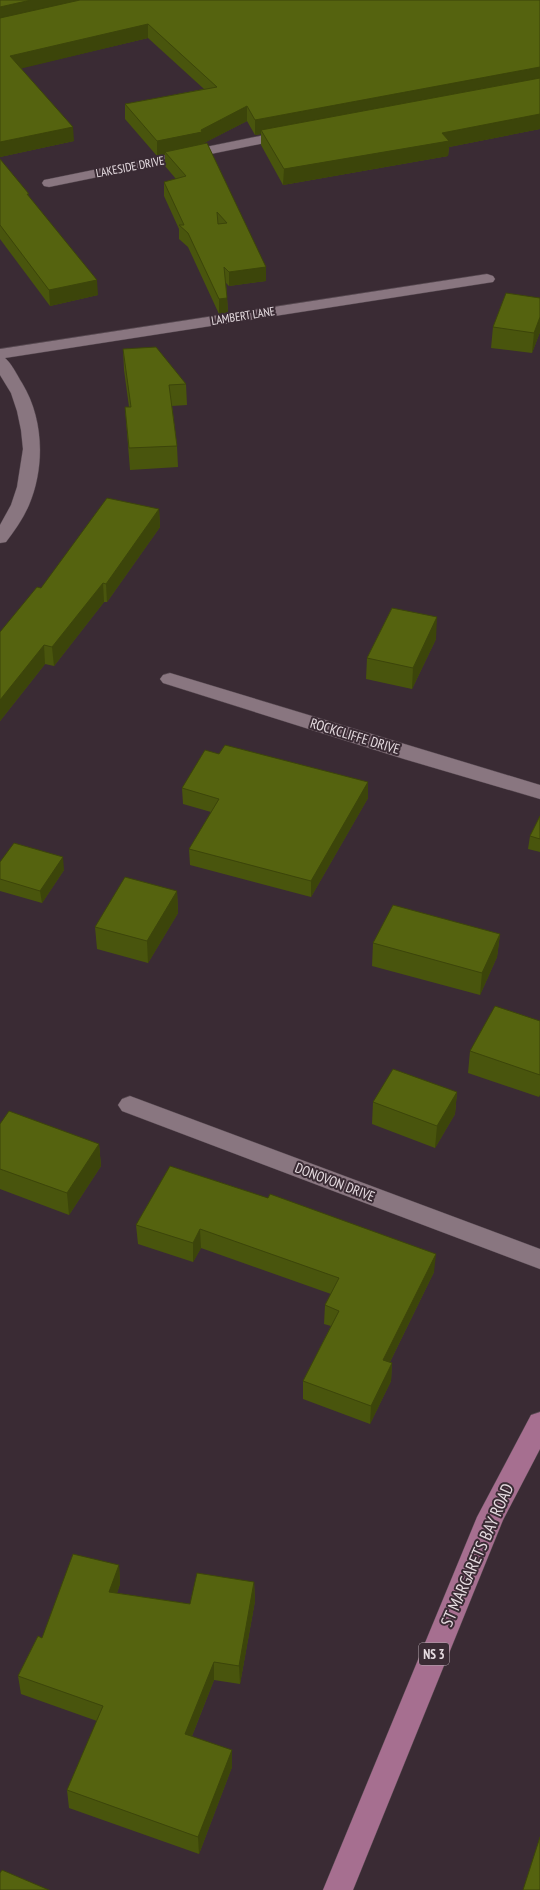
<svg xmlns="http://www.w3.org/2000/svg" width="540" height="1890" font-family="'PT Sans Narrow',sans-serif">
<rect width="100%" height="100%" fill="#3a2b34"/>
<g fill="none" stroke-linecap="round" stroke-linejoin="round">
<defs>
<g id="street">
<path d="M289,130L294,131L296,134L294,137L49,187L44,186L42,183L44,180L49,179Z"/>
<path d="M487,274L493,276L495,279L493,282L5,358C12,364 17,375 22,383C44,419 45,467 29,505C23,519 15,530 6,542L0,543V525L11,505L17,487L23,449L21,430L17,411L11,393L0,375V349Z"/>
<path d="M170,673L540,785V799L404,759L163,683L160,679L163,675Z"/>
<path d="M130,1096L540,1249V1269L122,1111L118,1105L122,1099Z"/>
</g>
<path id="primary" d="M540,1412V1449L503,1520L353,1890H323L477,1517L531,1415Z"/>
</defs>
<use href="#street" stroke="#54474e" stroke-width="1"/>
<use href="#primary" stroke="#54474e" stroke-width="1"/>
<use href="#street" fill="#897680" fill-rule="evenodd"/>
<use href="#primary" fill="#a66f90" fill-rule="evenodd"/>
</g>
<g fill="#49550d">
<path d="M0,0H540V129L449,147L448,156L283,185L261,145V134L255,135L247,121L202,144L266,281L229,286L226,283L228,312L219,314L188,247L179,239V229L164,196V182L176,179L165,166V155L157,156L125,119V104L204,89L148,38L21,68L74,141L0,157Z"/>
<path d="M0,159L29,197L98,295L50,306L0,239Z"/>
<path d="M540,298V332L532,353L491,348L493,327Z"/>
<path d="M123,349L186,384L187,405L172,406L177,446L178,467L130,470L125,407H129L124,370Z"/>
<path d="M159,509L160,527L107,602H104L54,666L45,664L0,721V632Z"/>
<path d="M436,639L412,689L366,679L367,658Z"/>
<path d="M182,788L368,798L311,897L190,865L189,849L211,812L183,804Z"/>
<path d="M540,816V852L528,849L530,836Z"/>
<path d="M0,862L64,870L42,903L0,891Z"/>
<path d="M177,891L178,913L148,963L97,949L95,927Z"/>
<path d="M500,934L497,957L480,995L372,966L373,943Z"/>
<path d="M540,1021V1095L539,1097L468,1073L470,1051Z"/>
<path d="M457,1092L455,1114L435,1148L372,1124L373,1102Z"/>
<path d="M0,1124L99,1144L101,1166L69,1215L0,1189Z"/>
<path d="M170,1166L434,1272L390,1362L392,1363L391,1381L370,1424L303,1399V1381L331,1326L324,1324L325,1305L331,1294L201,1248L193,1262L138,1244L136,1225Z"/>
<path d="M119,1565L120,1584L117,1593L190,1604L254,1582L255,1601L240,1684L214,1680L192,1736L232,1767L199,1854L69,1808L67,1790L97,1721L21,1694L18,1676L42,1638Z"/>
</g>
<g fill="#3c450a">
<path d="M31,0H95L0,21V7Z"/>
<path d="M148,24V38L11,71L10,56Z"/>
<path d="M540,67V78L261,130V134L255,135V120Z"/>
<path d="M247,106V121L202,144L165,152V155L157,156V141L201,130Z"/>
<path d="M540,114V129L449,147L448,156L283,185L284,169L442,133Z"/>
<path d="M73,127L74,141L0,157V142Z"/>
<path d="M266,267V281L229,286V272Z"/>
<path d="M97,280L98,295L50,306L49,290Z"/>
<path d="M227,298L228,312L219,314V299Z"/>
<path d="M540,317V332L532,353L534,333Z"/>
<path d="M159,509L160,527L107,602L106,584Z"/>
<path d="M103,583L104,602L54,666L52,647Z"/>
<path d="M437,617L436,639L412,689L413,668Z"/>
<path d="M44,645L45,664L0,721V700Z"/>
<path d="M368,782V798L311,897V881Z"/>
<path d="M63,857L64,870L42,903L40,891Z"/>
<path d="M177,891L178,913L148,963L147,941Z"/>
<path d="M500,934L497,957L480,995L482,973Z"/>
<path d="M457,1092L455,1114L435,1148L437,1126Z"/>
<path d="M99,1144L101,1166L69,1215L67,1193Z"/>
<path d="M200,1229L201,1248L193,1262V1243Z"/>
<path d="M436,1254L434,1272L382,1378L383,1360Z"/>
<path d="M392,1363L391,1381L370,1424L371,1406Z"/>
<path d="M119,1565L120,1584L111,1611L109,1592Z"/>
<path d="M254,1582L255,1601L240,1684L239,1666Z"/>
<path d="M214,1662V1680L186,1751L185,1734Z"/>
<path d="M232,1750V1767L199,1854L198,1837Z"/>
</g>
<g fill="#55630f" stroke="#3c450a" fill-rule="evenodd">
<path d="M0,0H31L0,7Z"/>
<path d="M80,0H540V67L255,120L247,106L201,130L202,132L157,141L125,104L217,87L148,24L10,56L73,127L0,142V18Z"/>
<path d="M540,78V114L442,133L449,141L284,169L261,130Z"/>
<path d="M207,143L266,267L229,272L224,267L227,298L219,299L188,233L179,225H184L164,182L186,176L165,152ZM217,212L227,223L218,224Z"/>
<path d="M0,159L29,194H27L97,280L49,290L0,225Z"/>
<path d="M506,293L540,298V317L534,333L493,327Z"/>
<path d="M156,347L186,384L169,385L177,446L129,448L125,407H131L123,349Z"/>
<path d="M107,498L159,509L106,584L103,583L52,647L44,645L0,700V632L37,587L41,588Z"/>
<path d="M392,608L437,617L413,668L367,658Z"/>
<path d="M225,745L368,782L311,881L189,849L219,799L182,788L205,750L219,754Z"/>
<path d="M540,816V839L530,836Z"/>
<path d="M14,843L63,857L40,891L0,879V862Z"/>
<path d="M125,877L177,891L147,941L95,927Z"/>
<path d="M393,905L500,934L482,973L373,943Z"/>
<path d="M495,1006L540,1021V1075L470,1051Z"/>
<path d="M393,1069L457,1092L437,1126L373,1102Z"/>
<path d="M9,1111L99,1144L67,1193L0,1169V1124Z"/>
<path d="M170,1166L268,1198L270,1194L436,1254L383,1360L392,1363L371,1406L303,1381L339,1311L325,1305L339,1278L200,1229L193,1243L136,1225Z"/>
<path d="M73,1554L119,1565L109,1592L190,1604L197,1573L254,1582L239,1666L214,1662L185,1734L232,1750L198,1837L67,1790L103,1706L18,1676L38,1636L42,1638Z"/>
<path d="M540,1837V1890H523Z"/>
<path d="M2,1870L49,1890H0V1873Z"/>
</g>
<g text-anchor="middle" stroke-width="4" stroke-linejoin="round" paint-order="stroke">
<g font-size="12" fill="#e6dce1" stroke="#3a2b34">
<text transform="translate(130 167) rotate(-11)" y="4">LAKESIDE DRIVE</text>
<text transform="translate(243 316) rotate(-9)" y="4">LAMBERT LANE</text>
</g>
<rect fill="#3a2b34" stroke="#b2a7ad" stroke-width="1" x="419" y="1643" width="30" height="22" rx="3"/>
<g font-size="13" font-weight="bold" fill="#e6dce1">
<text x="434" y="1659">NS 3</text>
</g>
<g font-size="14" fill="#e6dce1" stroke="#3a2b34">
<text transform="translate(355 736) rotate(17)" y="5">ROCKCLIFFE DRIVE</text>
<text transform="translate(335 1182) rotate(21)" y="5">DONOVON DRIVE</text>
</g>
<g font-size="17" fill="#e6dce1" stroke="#3a2b34">
<text transform="translate(477 1555) rotate(-66)" y="6">ST MARGARETS BAY ROAD</text>
</g>
</g>
</svg>
